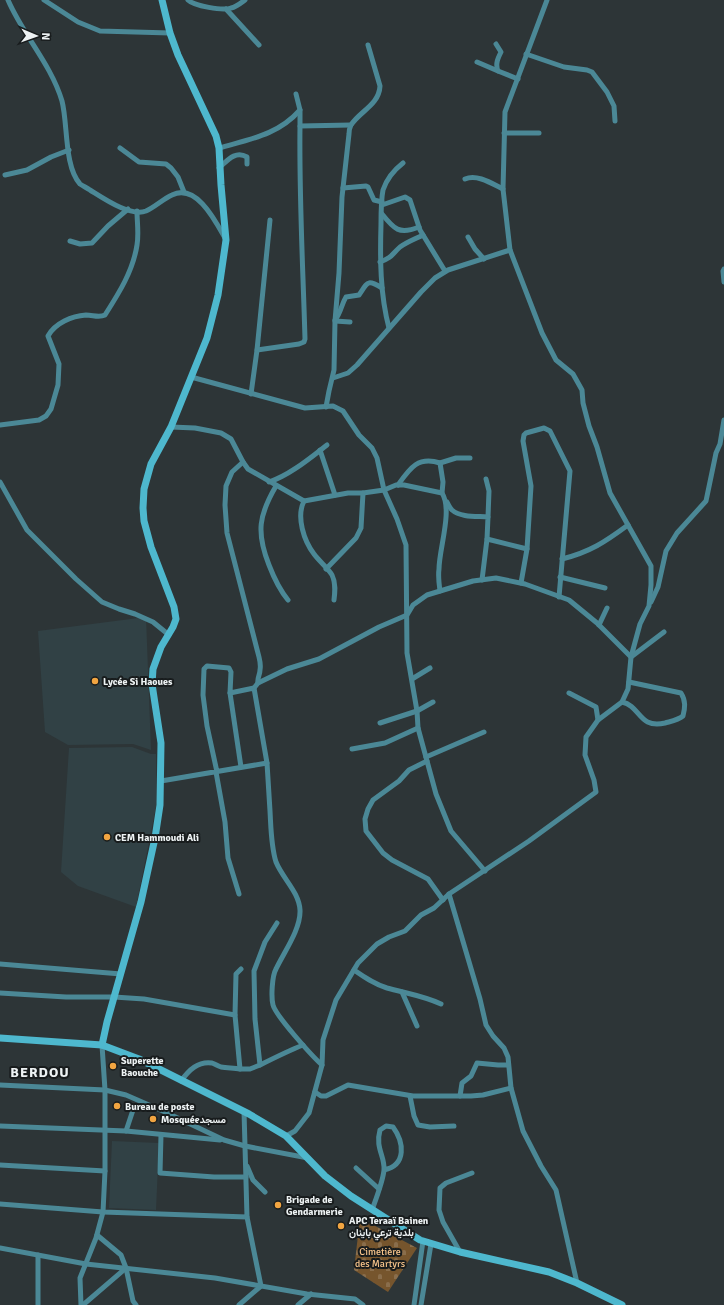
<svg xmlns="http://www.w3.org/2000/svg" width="724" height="1305" font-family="Signika,Vazirmatn,sans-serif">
<defs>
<pattern id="cemetery-stones" width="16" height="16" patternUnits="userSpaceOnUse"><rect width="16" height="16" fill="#76552d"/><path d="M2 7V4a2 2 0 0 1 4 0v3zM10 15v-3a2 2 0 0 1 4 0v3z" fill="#8a6e4c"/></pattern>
</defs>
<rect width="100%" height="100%" fill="#2d3537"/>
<g fill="#314145">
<path d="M146,617L151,750L133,744L68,745L45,732L38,631Z"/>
<path d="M132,747L151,754H156L157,802L136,907L78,886L61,872L69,748Z"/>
<path d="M112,1141L159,1143L156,1210L109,1208Z"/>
</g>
<path fill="url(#cemetery-stones)" d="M360,1218L417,1248L388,1292L354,1270Z"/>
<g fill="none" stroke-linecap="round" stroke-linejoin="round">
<g stroke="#4b8896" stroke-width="5">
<path d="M8,0C23,35 51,64 62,101C68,124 64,166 80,184C83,186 87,188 90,190C103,198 130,217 146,211C155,207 163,199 172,195C196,183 215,220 225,238"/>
<path d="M44,0L78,22L100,31L170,33"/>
<path d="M188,0C194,6 223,11 231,8C236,7 241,3 245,0"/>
<path d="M226,9L259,45"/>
<path d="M496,44L501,52C498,58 495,64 498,71L518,79"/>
<path d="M526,54L564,67L587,70L592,72L607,92L614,106L615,121"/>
<path d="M477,62L498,71"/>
<path d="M300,110V126"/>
<path d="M504,133H539"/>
<path d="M120,148L139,162L166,164L171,168L178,177L184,192"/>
<path d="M219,148C250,139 278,135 300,110L296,94"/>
<path d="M219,168C227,161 235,150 247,157V164"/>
<path d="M5,175L27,170L51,157L69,150"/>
<path d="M465,179C477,174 491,183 503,189"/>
<path d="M343,188L366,186L368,187L374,200L382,202"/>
<path d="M382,205L405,197L410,200L420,230L445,271"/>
<path d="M382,214C394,229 399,235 419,227"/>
<path d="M468,237L475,249L484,259"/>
<path d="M70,241L80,244L92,243L108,226L128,209"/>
<path d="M380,262C393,257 391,255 400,247C407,242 415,239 423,235"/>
<path d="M724,269L723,271L724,282"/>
<path d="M335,320C341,313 341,305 346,297L359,295C368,282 367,279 382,288"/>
<path d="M335,321L350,322"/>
<path d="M389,328C380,294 380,259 381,224C381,213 381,200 383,190C387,178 394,170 403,163"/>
<path d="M257,350L299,344L304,342L305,339C303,268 299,197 300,126L351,125"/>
<path d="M191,377L305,408L333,406L343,411L359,435L372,448L377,458L384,490L397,519L406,545L407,653L417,711L418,728L436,794L451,831L485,871"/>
<path d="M333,378L348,373L357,365L421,292L435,278L448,270L510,250"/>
<path d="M251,394L257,350L270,220"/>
<path d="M326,407L329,391L334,370L335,321L339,273L342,197L349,134C349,131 350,127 351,125C360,111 379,105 380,86L368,45"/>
<path d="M0,425L39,420L46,416L51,409L58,385L59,364L48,336C55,323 72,316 86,315C93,315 99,318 105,315C119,293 133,271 137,245C139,234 137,222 137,211"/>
<path d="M171,427L195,428L221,433L231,439L243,462L248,469L304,501L348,493H363L384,490L396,485H404L442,493C453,510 439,549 439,569C438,576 439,584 440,591"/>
<path d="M320,450L335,495"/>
<path d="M243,462L232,472L226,486L225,505L227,533L259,657C260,661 261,665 260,670C260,675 257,678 258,683"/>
<path d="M440,463L456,458H470"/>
<path d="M486,479L489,491L488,517"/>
<path d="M0,482L27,530L76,579L102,602L119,609L135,614L153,622L169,635"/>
<path d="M269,482C290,475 310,458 327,445"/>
<path d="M398,485C410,468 418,456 440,463L443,482L442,493"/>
<path d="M276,486C259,515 256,532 269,565C274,578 279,589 288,600"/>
<path d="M304,501C296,517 304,541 314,554C319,561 329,569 332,575C336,583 335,592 334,600"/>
<path d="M447,502C448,504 450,508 452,510C461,518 478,516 488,517L487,539L482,580"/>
<path d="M487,539L527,549"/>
<path d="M562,559C590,552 605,542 628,525"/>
<path d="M326,569L356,538L361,528L363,493"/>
<path d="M560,577L605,588"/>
<path d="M521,583L527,549L531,486L523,441L524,435L526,433L544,428L550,431L570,471L559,597"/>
<path d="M651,602L658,587L666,551L677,533L706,501L716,453L720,444L724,420"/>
<path d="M599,625L607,608"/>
<path d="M412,679L430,668"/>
<path d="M254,688L258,683L287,669L319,659L379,627L407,615L413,605L427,595L473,581L496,578L525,584L569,600L597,623L631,657L664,632"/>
<path d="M230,693L241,767"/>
<path d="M569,693L596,707L598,720"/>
<path d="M622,702C641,706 638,729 665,723C672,721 678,720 683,716C685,708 686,701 681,693L629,682"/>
<path d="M380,723L417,711L433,702"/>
<path d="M352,749L385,743L418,728"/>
<path d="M426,757L484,732"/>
<path d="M427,761L409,770L399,781L373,800L368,809L365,819L366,831L383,853L392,860L428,879L443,900"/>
<path d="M267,763C268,779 269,795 270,811C271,828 271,846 276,862C283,879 299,892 300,910C301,929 284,952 276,969C272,976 271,997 273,1005C276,1016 312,1056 322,1065"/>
<path d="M216,772L225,822L228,858L239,894"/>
<path d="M161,781L267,763L254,688L230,693L231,672L229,668L207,666L204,669L203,695L207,726L217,772"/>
<path d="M449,894L480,999L486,1025L493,1036L504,1048L508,1057L511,1088L523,1131L541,1166L556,1190L577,1283"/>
<path d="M0,964L121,974"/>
<path d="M241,969L236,974L235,1015L240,1069H250L260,1065L255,1019L254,971L265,942L277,923"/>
<path d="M354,970C364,977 374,984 387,988C405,993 424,996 441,1004"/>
<path d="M402,992L417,1026"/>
<path d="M0,993L66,997H114L144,999L235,1015"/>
<path d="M260,1065C274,1058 288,1051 303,1045"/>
<path d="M181,1081C189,1070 198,1061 212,1063C215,1064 218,1066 221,1067C227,1068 234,1068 240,1069"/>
<path d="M0,1085L105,1090L126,1095L165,1112L224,1140L245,1146L308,1158"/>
<path d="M315,1092L321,1096H326L348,1085L413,1096H471L483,1095L511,1088"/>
<path d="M410,1096L414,1116L418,1125L430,1127L454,1126"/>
<path d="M460,1096L462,1083L471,1076L477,1063L498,1065H508"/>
<path d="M0,1126L126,1131L220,1140"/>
<path d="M126,1131L134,1107"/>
<path d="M161,1135L160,1173L214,1177H246"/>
<path d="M286,1136L295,1131L309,1113L322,1065L323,1040L336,1000L358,963L377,944L389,937L405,931L421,915L434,908L449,894L529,841L596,792L594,780L585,755L586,737L598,720L622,702L628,689L631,657L640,624L649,606L651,585V566L610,493L597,447L589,426L583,403L582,390L573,374L556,360L542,333L510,250L503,189L505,112L547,0"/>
<path d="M0,1165L105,1171"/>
<path d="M247,1166L253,1180L265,1192"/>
<path d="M356,1168L379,1189"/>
<path d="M0,1204L103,1212L247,1217L244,1111"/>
<path d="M372,1210C376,1199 383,1181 384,1170C385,1156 375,1148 380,1130L386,1126L393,1127C404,1142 407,1165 384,1170"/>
<path d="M97,1235L121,1255L126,1268L133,1301L136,1305"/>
<path d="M0,1248L86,1264L215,1278L307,1294L355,1299L363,1305"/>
<path d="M460,1252L443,1222L439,1210L440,1188L446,1183L472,1173"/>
<path d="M38,1305V1255"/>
<path d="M81,1305L80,1278L96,1238L103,1212L105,1171V1090L102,1045"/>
<path d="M83,1305L126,1268"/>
<path d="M239,1305L261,1286L247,1217"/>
<path d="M298,1305L311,1294"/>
<path d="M414,1305L423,1241"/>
<path d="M421,1305L431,1244"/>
</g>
<g stroke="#4eb8ce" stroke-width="7">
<path d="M0,1038L102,1045L139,1059L249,1114L286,1136L325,1176L351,1196L420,1240L460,1252L549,1272L577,1283L622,1305"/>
<path d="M102,1045L107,1022L141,902L155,838L160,805L161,743L152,684L153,669L161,647L173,627L176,619L174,607L151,547L144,521L143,508L144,489L151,464L171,427L207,338L218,295L226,240L221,185L219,148L216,136L178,55L170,33L162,0"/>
</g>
</g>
<g fill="#f2a541" stroke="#181c1d" stroke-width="1.5">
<circle cx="95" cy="681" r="4"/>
<circle cx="107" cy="837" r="4"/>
<circle cx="113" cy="1066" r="4"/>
<circle cx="117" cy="1106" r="4"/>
<circle cx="153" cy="1119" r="4"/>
<circle cx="278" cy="1205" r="4"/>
<circle cx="341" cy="1226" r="4"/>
</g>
<g text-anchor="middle" stroke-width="4" stroke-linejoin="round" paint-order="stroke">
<g font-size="10" font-weight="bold" fill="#edf2f3" stroke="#181c1d" text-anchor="start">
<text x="103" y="685">Lycée Si Haoues</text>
<text x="115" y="841">CEM Hammoudi Ali</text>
<text x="121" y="1064">Superette<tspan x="121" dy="12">Baouche</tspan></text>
<text x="125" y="1110">Bureau de poste</text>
<text x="161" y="1123">Mosquéeمسجد</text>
<text x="286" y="1203">Brigade de<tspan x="286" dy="12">Gendarmerie</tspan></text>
<text x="349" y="1224">APC Teraaï Bainen<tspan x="349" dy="12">بلدية ترعي باينان</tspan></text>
</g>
<g font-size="10" fill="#fac68c" stroke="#181c1d">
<text x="380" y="1255">Cimetière<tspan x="380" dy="12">des Martyrs</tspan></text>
</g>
<g font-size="14" font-weight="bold" letter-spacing="1" fill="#edf2f3" stroke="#181c1d">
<text x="40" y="1077">BERDOU</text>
</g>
</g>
<g transform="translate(36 36) rotate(92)" stroke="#181c1d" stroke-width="3" paint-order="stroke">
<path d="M0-3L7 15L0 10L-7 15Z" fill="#edf2f3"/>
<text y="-6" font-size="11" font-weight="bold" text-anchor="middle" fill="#edf2f3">N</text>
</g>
</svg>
